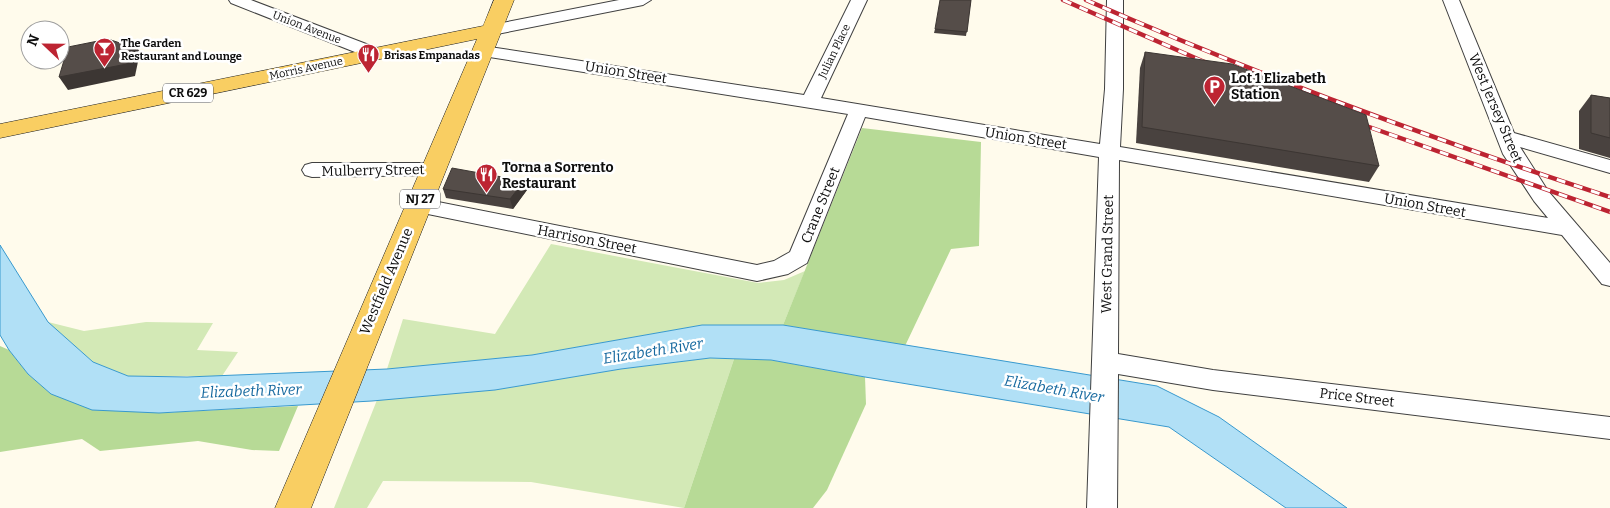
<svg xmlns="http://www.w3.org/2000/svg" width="1610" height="508" font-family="Bitter,serif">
<rect width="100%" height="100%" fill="#fffbec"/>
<g fill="#d3e9b6">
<path d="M551,244L758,283L784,280L805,271L783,325H702L532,355L387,369L403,319L495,334Z"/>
<path d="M48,322L84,331L146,322L213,323L197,350L238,352L222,376H128L93,362Z"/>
<path d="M710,358L734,359L684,508L531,482L383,481L367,508H334L377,400L495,390L621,369Z"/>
</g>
<g fill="#b7da96">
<path d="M862,128L981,142L979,246L951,249L905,346L783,325Z"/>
<path d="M0,346L9,350L28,374L51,394L159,413L298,406L279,451L252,450L198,441L100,451L82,439L0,452Z"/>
<path d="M734,359L771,360L865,377L866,404L827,490L813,508H684Z"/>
</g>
<path fill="#b1e0f6" stroke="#3899ce" d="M0,245L48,322L93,362L128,376L187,377L387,369L532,355L702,325H783L1157,386L1219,417L1347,508H1286L1169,427L865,377L771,360L710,358L621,369L495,390L372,401L159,413L92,410L51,394L28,374L9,350L0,335Z"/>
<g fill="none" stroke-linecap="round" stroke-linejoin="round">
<defs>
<g id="minor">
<path d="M229,0H251L382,50L385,54L382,58H370L231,3Z"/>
<path d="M619,0H651L643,5L492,35L486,34L484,30L486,26L492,25Z"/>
<path d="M851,0H867L821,98L1100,144L1105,89L1107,0H1123V89L1120,147L1548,218L1534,201L1503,154L1443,0H1459L1514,133L1610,160V173L1520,147L1548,191L1610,263V286L1602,284L1562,235L1119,160L1118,354L1213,370L1610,417V439L1213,390L1118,374L1117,508H1087L1099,157L865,117L807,263L788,274L757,281L418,212L410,210L407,205L410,200L418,198L757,265L774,261L790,252L848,114L483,56L477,55L474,51L477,47L483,46L804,95Z"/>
<path d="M312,163H433L440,164L443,169L440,174L433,175L312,177L305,175L302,170L305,165Z"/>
</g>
<path id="major" d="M494,0H514L311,508H275L477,39L0,138V124L483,26Z"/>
</defs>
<use href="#minor" stroke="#404040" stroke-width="2"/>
<use href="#major" stroke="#1e1e1e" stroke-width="1"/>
<use href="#minor" fill="#fff" fill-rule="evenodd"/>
<use href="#major" fill="#f9ce62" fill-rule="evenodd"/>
<defs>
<g id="rail">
<path d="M1063,0L1209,64"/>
<path d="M1086,0C1257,75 1432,139 1610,197"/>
<path d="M1355,122L1610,212"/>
</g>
</defs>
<use href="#rail" stroke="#bd2432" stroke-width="4.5"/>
<use href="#rail" stroke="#fff" stroke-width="3" stroke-dasharray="9" stroke-linecap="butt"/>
</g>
<g fill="#49423f">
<path d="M971,0L966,36L934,33L935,29Z"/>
<path d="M1145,52L1379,166L1369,182L1136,143L1140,68Z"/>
<path d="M1591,95L1610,98V158L1579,149V111Z"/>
<path d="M524,181L527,190L513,209L446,198L443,189Z"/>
</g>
<g fill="#3c3633">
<path d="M132,40L140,52L135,76L68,90L59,77Z"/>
<path d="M524,181L527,190L513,209L510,199Z"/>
</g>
<g fill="#554d49" stroke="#3c3633">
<path d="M940,0H971L967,32L935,29Z"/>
<path d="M108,39L120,43L132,40L127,64L59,77L68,47Z"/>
<path d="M1145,52L1232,64L1366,115L1379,166L1142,127Z"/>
<path d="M1591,95L1610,98V138L1591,133Z"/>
<path d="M452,168L524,181L510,199L443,189Z"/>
</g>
<defs>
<symbol id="bar-pin" viewBox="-11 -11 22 30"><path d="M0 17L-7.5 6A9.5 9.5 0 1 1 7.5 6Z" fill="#bd2432" stroke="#fff"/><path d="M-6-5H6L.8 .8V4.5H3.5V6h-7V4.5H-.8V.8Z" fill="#fff"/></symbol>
<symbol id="restaurant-pin" viewBox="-11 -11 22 30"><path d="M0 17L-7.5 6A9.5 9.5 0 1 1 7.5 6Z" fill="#bd2432" stroke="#fff"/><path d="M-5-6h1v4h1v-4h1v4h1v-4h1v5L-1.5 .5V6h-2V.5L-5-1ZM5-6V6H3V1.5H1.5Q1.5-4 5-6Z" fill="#fff"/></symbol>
<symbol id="parking-pin" viewBox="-11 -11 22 30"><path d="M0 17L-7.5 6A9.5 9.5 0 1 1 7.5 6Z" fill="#bd2432" stroke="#fff"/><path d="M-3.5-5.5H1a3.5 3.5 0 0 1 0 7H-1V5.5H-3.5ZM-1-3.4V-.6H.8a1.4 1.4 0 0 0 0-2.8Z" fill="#fff"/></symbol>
</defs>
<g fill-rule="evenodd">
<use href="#bar-pin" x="92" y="36" width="25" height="34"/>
<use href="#restaurant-pin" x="356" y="42" width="25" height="34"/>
<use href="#parking-pin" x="1202" y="74" width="25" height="34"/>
<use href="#restaurant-pin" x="474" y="162" width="25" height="34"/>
</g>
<g text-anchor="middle" stroke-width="5" stroke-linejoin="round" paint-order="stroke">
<g font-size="11" fill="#0d0d0d" stroke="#fff">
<text transform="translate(307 27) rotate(21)" y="4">Union Avenue</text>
<text transform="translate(834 51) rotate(-64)" y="4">Julian Place</text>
<text transform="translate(306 68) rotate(-12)" y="4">Morris Avenue</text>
</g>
<g font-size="11" font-weight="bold" fill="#0d0d0d" stroke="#fff" text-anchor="start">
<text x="121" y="47">The Garden<tspan x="121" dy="13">Restaurant and Lounge</tspan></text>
<text x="384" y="59">Brisas Empanadas</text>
</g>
<g fill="#fff" stroke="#565656" stroke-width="1">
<rect x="163" y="83.5" width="50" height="19" rx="4"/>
<rect x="400" y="189.5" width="40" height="19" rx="4"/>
</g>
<g font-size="12" font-weight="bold" fill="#0d0d0d">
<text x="188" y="97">CR 629</text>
<text x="420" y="203">NJ 27</text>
</g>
<g font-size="14" fill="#0d0d0d" stroke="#fff">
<text transform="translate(626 72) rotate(9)" y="5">Union Street</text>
<text transform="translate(1496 108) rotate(67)" y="5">West Jersey Street</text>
<text transform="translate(1026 138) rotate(9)" y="5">Union Street</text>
<text transform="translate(373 170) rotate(-1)" y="5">Mulberry Street</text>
<text transform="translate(820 205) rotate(-68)" y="5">Crane Street</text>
<text transform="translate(1425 205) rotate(10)" y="5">Union Street</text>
<text transform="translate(587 239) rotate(11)" y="5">Harrison Street</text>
<text transform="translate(1107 254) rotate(-89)" y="5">West Grand Street</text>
<text transform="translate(386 281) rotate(-67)" y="5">Westfield Avenue</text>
<text transform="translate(1357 397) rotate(7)" y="5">Price Street</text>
</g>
<g font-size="14" font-weight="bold" fill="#0d0d0d" stroke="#fff" text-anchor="start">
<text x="1231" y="83">Lot 1 Elizabeth<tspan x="1231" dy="16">Station</tspan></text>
<text x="502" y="172">Torna a Sorrento<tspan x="502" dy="16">Restaurant</tspan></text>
</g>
<g font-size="15" font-style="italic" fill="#16699f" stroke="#fff">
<text transform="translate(653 351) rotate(-9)" y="5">Elizabeth River</text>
<text transform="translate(1054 389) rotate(10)" y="5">Elizabeth River</text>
<text transform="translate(251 391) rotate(-2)" y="5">Elizabeth River</text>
</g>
</g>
<g transform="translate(45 45) rotate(292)"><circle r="24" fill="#ffffff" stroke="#9e9e9e"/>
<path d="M0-4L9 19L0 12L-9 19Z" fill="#bd2432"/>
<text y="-8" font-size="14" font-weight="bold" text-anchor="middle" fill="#0d0d0d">N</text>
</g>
</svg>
